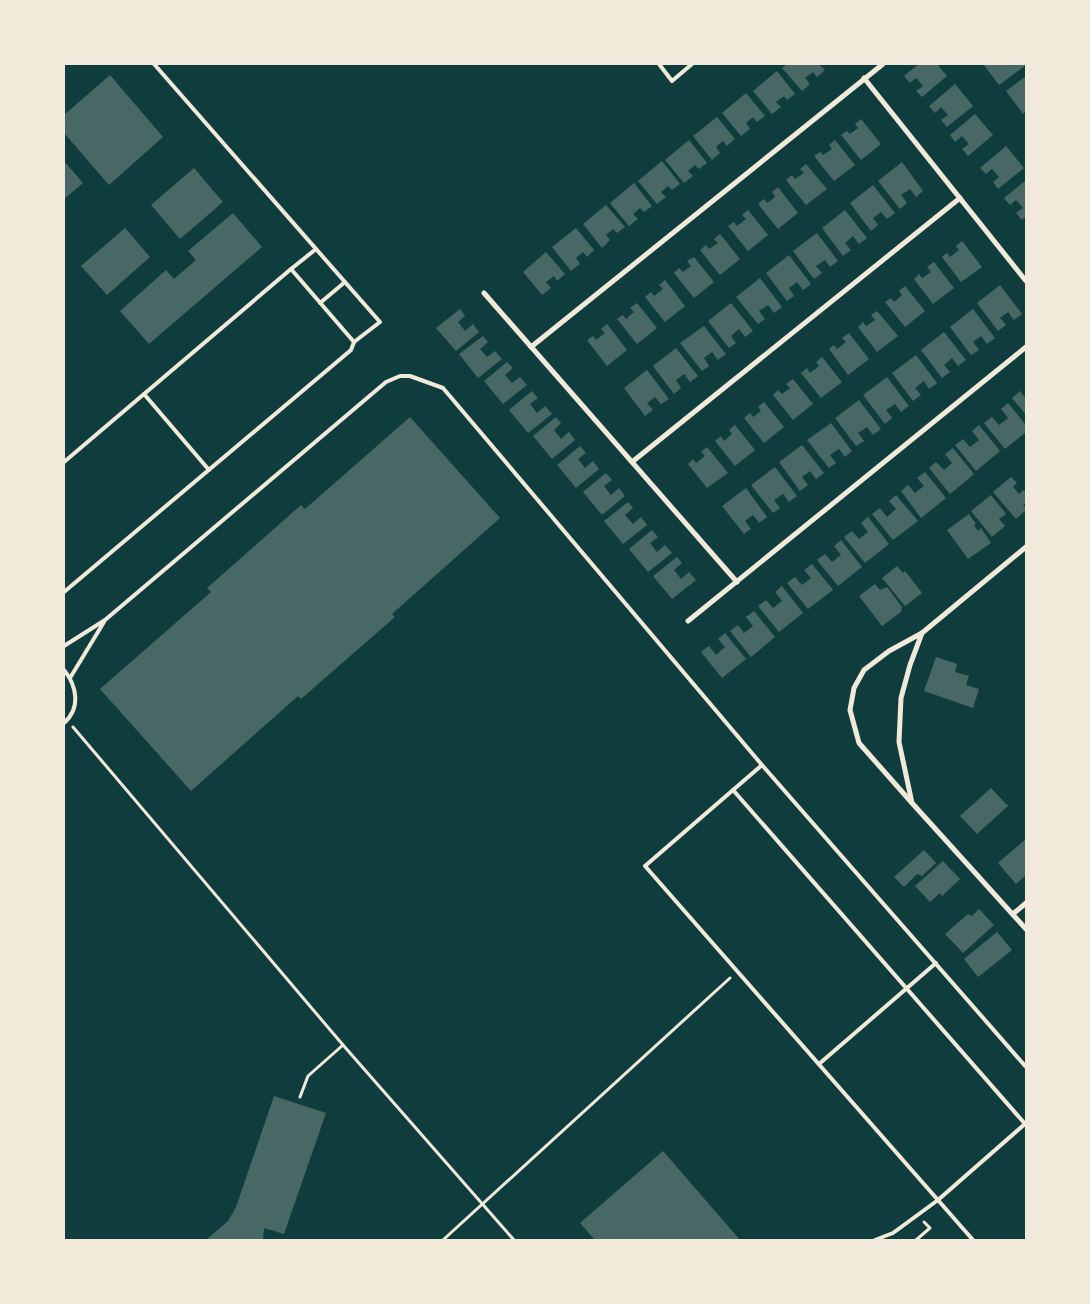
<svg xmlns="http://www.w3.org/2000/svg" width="1090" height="1304" font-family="Montserrat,sans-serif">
<rect width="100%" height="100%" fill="#0f3d3e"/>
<g fill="#486865">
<path d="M787,64H819L825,70L817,77L813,72L805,78L810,84L802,91L782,68Z"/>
<path d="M919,64H937L947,76L922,97L916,91L923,86L916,78L910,83L904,76Z"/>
<path d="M983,64H1009L1010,66L1013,64H1023L1025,66L999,85Z"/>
<path d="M777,71L795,94L787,100L784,96L776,102L781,107L772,114L753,91Z"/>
<path d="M110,75L163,137L109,185L64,133V115Z"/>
<path d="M1026,76V111L1023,114L1006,91Z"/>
<path d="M955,84L973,106L947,127L941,120L948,115L941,107L935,113L929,106Z"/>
<path d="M746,93L765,116L757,122L753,117L746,123L750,129L741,136L722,113Z"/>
<path d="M975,114L993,135L968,156L962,149L969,144L962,136L955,142L950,135Z"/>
<path d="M717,117L735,139L727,146L723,141L716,147L720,153L712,160L693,136Z"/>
<path d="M861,119L881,144L861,160L841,135L847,131L850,134L858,128L855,124Z"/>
<path d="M689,140L707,163L699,169L695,165L688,171L693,176L684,183L665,160Z"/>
<path d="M835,140L855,165L834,181L814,156L820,152L823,155L832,149L829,145Z"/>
<path d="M1006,146L1024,168L998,189L993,182L999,177L992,169L986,174L980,168Z"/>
<path d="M64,161L83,183L64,199Z"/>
<path d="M662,161L680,184L672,190L668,186L661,192L666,197L657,204L638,181Z"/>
<path d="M902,162L923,191L916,197L910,189L901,195L907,203L900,209L878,181Z"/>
<path d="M806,164L827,189L806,205L786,180L792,175L795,179L804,173L800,169Z"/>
<path d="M194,168L223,202L180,239L151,205Z"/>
<path d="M1026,180V216L1022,220L1016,213L1023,208L1016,200L1010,205L1004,198Z"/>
<path d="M634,183L652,206L644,212L640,208L633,214L638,219L629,226L610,203Z"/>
<path d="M873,185L895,213L887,219L881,212L873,218L878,225L871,231L850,203Z"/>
<path d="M778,187L798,213L778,229L758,204L764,199L767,203L775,197L772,192Z"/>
<path d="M606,205L625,227L617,233L613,229L606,235L610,240L602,248L583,224Z"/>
<path d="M748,210L768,235L748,251L728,226L734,222L737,226L746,219L742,215Z"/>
<path d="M845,210L867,238L859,244L853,236L845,243L851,250L843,256L822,228Z"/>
<path d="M233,213L262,247L149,344L120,311L166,270L174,279L196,260L188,251Z"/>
<path d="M125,228L150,257L107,295L81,266Z"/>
<path d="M576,228L594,250L587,257L583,252L576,258L580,264L571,271L552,247Z"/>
<path d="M817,233L838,261L830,267L825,260L816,266L822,273L814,279L793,251Z"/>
<path d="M720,234L740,259L720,275L700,250L706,245L709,249L718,243L714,239Z"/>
<path d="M962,241L982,267L961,282L942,257L947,253L950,257L959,250L956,246Z"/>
<path d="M546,252L565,274L557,281L554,276L546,282L551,288L542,295L523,272Z"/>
<path d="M789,255L811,284L803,290L797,282L789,288L794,296L787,301L766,273Z"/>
<path d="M694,257L714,282L694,298L674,273L679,268L683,272L691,266L687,261Z"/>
<path d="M934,262L954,288L933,304L914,279L919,274L922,278L931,272L927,267Z"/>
<path d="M760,278L782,307L774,313L768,305L759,311L765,319L758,324L736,297Z"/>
<path d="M665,280L685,306L665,322L645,297L651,292L654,296L663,289L659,285Z"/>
<path d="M1000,285L1022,314L1014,320L1008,312L1000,318L1006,325L998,331L977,303Z"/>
<path d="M905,286L925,311L905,327L885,302L891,298L894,302L902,295L899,291Z"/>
<path d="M637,303L657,328L637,344L617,319L623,315L626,319L634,312L630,308Z"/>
<path d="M731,303L753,331L745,337L739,329L731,336L736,343L729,348L708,321Z"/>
<path d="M460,309L465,316L458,322L465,331L473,324L479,332L456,351L436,328Z"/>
<path d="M973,309L995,338L987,344L981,336L973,342L979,350L971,355L950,327Z"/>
<path d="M877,311L898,336L877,352L858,327L863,322L866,326L875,320L871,315Z"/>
<path d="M607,324L627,350L607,366L587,340L593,336L596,340L605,333L601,329Z"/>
<path d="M704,326L726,354L718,360L712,352L704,358L709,366L702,371L680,343Z"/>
<path d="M944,332L966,360L958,366L952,358L944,365L950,372L942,378L921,350Z"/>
<path d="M849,333L869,359L848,375L829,349L834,345L837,349L846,342L842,338Z"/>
<path d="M483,336L488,342L480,349L487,357L495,351L502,359L478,378L459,354Z"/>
<path d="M676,348L698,376L690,382L684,374L676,380L681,388L674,394L653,366Z"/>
<path d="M916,355L937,383L929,389L924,381L915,388L921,395L913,401L892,373Z"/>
<path d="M822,357L842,382L821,398L801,373L807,368L810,373L819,366L816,362Z"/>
<path d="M507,362L513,368L505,375L512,383L520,377L527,385L503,404L484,381Z"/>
<path d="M647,370L669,399L661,404L655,397L647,403L653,410L645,416L624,388Z"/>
<path d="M887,377L909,406L901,412L895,404L886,410L892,418L885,424L863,395Z"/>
<path d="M793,379L813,404L793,420L773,395L778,390L782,394L790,388L786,384Z"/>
<path d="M532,391L538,398L530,404L537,413L545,406L552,414L528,433L509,410Z"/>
<path d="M1020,391L1026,399V415L1012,398Z"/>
<path d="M859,400L881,429L873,435L867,427L858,433L864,441L856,446L835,418Z"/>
<path d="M764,402L784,427L764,443L744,418L750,413L753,417L761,411L758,407Z"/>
<path d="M1008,403L1026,425V432L1005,449L984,423L992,417L999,425L1008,418L1001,409Z"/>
<path d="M410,417L500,518L392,614L395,617L301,699L298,696L191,791L100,689L211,592L207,588L301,505L305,509Z"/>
<path d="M556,417L561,423L554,430L561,439L569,432L575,440L552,459L533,436Z"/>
<path d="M831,423L852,451L845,457L839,449L830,455L836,463L829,468L807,440Z"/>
<path d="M735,425L755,450L735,466L715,441L721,436L724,441L732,434L729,430Z"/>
<path d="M979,425L1000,451L976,471L955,445L963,439L970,447L979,440L972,431Z"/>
<path d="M802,445L824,473L816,479L810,471L802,477L808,485L800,491L779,462Z"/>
<path d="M580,446L586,453L578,459L585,468L593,461L599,469L576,488L557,465Z"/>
<path d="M707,447L728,473L707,488L688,464L693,459L696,463L705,456L701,452Z"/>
<path d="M953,448L974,474L950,494L929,468L936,462L944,470L952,463L945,454Z"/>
<path d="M775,467L797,496L789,502L783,494L774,500L780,508L773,513L751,485Z"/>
<path d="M925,472L946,498L921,518L901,491L908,485L915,493L924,486L917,478Z"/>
<path d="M606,473L612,480L604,486L611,495L619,488L625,496L602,515L583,492Z"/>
<path d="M1011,477L1017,483L1013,487L1019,494L1024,490L1026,493V503L1023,505L1026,508V510L1016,519L993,492Z"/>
<path d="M746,488L767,517L759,523L753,515L745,521L751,529L744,534L722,506Z"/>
<path d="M896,495L918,521L893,540L872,514L880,508L887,517L896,509L889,501Z"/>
<path d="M991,495L1006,514L999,519L1005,526L992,537L971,511Z"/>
<path d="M628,502L633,508L625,515L633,524L641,517L647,525L623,544L604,521Z"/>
<path d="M969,514L976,524L974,525L978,531L981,528L991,543L968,559L947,530Z"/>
<path d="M868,517L889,544L865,563L844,537L852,531L859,539L868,532L861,523Z"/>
<path d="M652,530L658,537L650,543L657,552L665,545L672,553L648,572L629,549Z"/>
<path d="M841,540L862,567L838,586L817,560L825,554L832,562L841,555L834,546Z"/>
<path d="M677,557L682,563L674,570L681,579L689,572L696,580L672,599L653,576Z"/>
<path d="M812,564L833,590L808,609L787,583L795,577L802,585L811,578L804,570Z"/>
<path d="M897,566L903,573L905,571L922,593L905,606L882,578Z"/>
<path d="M875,584L880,590L887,587L902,607L901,612L882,626L859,596Z"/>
<path d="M782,586L803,613L779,632L758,606L766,600L773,608L782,601L775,592Z"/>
<path d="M754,611L775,637L751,657L730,631L738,625L744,633L753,626L746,617Z"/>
<path d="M725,633L746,659L722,678L701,652L709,646L716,655L725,647L718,639Z"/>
<path d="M936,657L957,664L955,672L969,676L966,685L979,689L973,708L924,691Z"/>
<path d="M991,788L1008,806L977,834L960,816Z"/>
<path d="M1026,839V875L1016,884L998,863Z"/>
<path d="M924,850L936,863L922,876L917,874L904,887L894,877Z"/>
<path d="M943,861L960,879L942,896L940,893L930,902L915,886Z"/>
<path d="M979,909L994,925L963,953L945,934L968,914L972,916Z"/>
<path d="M997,932L1012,950L978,977L964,959Z"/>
<path d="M274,1096L326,1113L284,1234L264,1228L263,1240H206L228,1221L236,1207Z"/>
<path d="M663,1151L740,1240H595L580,1223Z"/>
</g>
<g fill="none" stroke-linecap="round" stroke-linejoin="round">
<g stroke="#f1e9da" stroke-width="3">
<path d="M73,727L343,1045L514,1240"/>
<path d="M300,1097L308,1076L343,1045"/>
<path d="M443,1240L730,978"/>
<path d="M916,1240L930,1228L924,1222"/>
</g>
<g stroke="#f1e9da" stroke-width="4">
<path d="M154,64L380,322L354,342"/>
<path d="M659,64L672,81L692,64"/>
<path d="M291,269L316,249"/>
<path d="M320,303L345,282"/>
<path d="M144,394L209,470"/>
<path d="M64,462L291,269L354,342L351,350L64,592"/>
<path d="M64,646L105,620L386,382L400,376H410L443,388L762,765L1026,1067"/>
<path d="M64,670C77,686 81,708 64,723"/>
<path d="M70,678L104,622"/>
<path d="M762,765L645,866L973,1240"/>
<path d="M733,790L1026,1125"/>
<path d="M819,1064L936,963"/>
<path d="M875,1240L893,1233L938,1200L1026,1123"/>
</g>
<g stroke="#f1e9da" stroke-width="5">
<path d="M864,78L1026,281"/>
<path d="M484,293L737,582"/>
<path d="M531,347L883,64"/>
<path d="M632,462L960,198"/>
<path d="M1026,547L922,633L889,651L864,670L854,688L850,710L859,743L912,803L1026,929"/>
<path d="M688,621L1026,347"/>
<path d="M912,803L899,742L901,698L910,665L922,633"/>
<path d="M1013,914L1026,903"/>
</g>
</g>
<rect width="1090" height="1304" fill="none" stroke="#f1e9da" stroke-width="130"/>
</svg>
